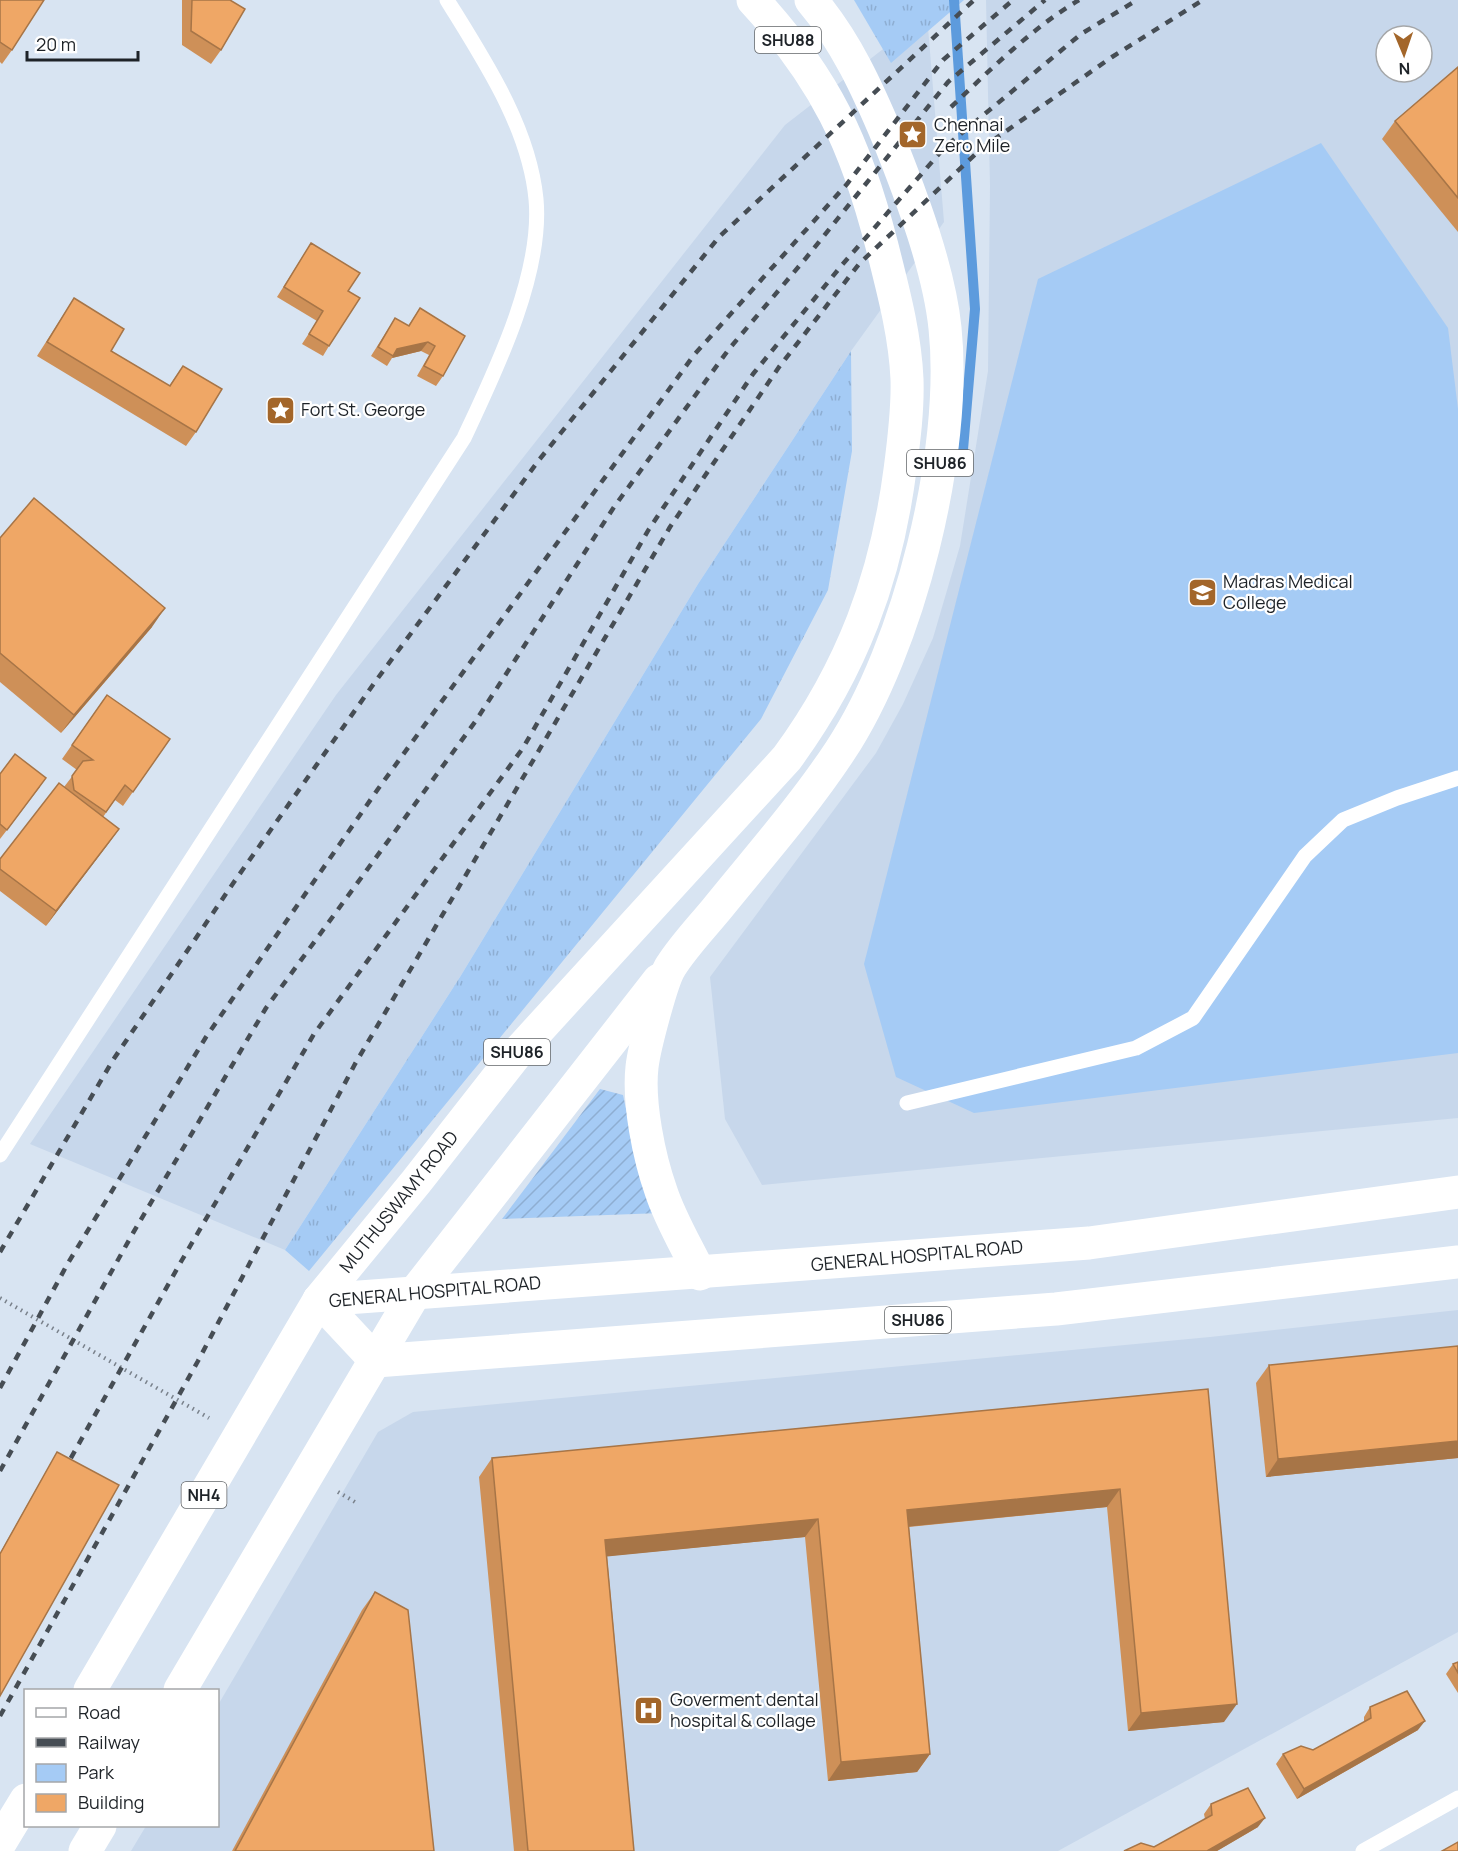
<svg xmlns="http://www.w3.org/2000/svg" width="1458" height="1851" font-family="Manrope,sans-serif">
<defs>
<pattern id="grass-tufts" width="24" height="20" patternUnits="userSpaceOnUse" patternTransform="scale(1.5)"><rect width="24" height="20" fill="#a5cbf5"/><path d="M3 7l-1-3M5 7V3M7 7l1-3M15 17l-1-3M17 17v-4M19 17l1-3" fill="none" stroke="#8eaed2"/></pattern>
<pattern id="garden-furrows" width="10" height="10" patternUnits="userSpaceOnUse" patternTransform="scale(1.5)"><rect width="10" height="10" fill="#a5cbf5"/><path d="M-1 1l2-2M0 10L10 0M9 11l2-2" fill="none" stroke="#8eaed2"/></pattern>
</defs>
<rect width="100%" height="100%" fill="#d8e4f2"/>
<g fill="#c7d7eb" fill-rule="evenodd">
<path d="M986,0H1458V1118L762,1185L725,1119L710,977L876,753L903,704L933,638L960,546L988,371L990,186ZM1386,36H1422V72H1386Z"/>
<path d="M927,15L944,222L851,351L698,584L460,977L285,1250L30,1144L336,695L785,125Z"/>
<path d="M1458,1310V1632L1058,1851H131L146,1826H218V1705L378,1432L413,1412L1210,1337Z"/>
</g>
<g fill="url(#grass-tufts)">
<path d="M854,0H964L891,63Z"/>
<path d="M851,351L852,451L828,590L761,719L309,1271L285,1250L460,977L698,584Z"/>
</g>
<path fill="#a5cbf5" d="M1321,143L1448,328L1458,409V1053L974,1113L896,1077L864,964L1038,279Z"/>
<path fill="url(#garden-furrows)" d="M600,1089L623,1095L639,1169L661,1213L502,1219Z"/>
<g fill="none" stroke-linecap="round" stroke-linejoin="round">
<path stroke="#5d9bdd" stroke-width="10" d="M954,0L975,309L962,461"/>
<g stroke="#79818b" stroke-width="4" stroke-dasharray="1.5 4.5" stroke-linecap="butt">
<path d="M0,1298L209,1418"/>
<path d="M338,1492L355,1502"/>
</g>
<g stroke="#fff" stroke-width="15">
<path d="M907,1103L1136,1048L1193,1018L1305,856L1343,820L1397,798L1458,778"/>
<path d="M0,1155L464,438C495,372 543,274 536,199C529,127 484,60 447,0"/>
<path d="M1363,1851L1458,1798"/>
</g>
<g stroke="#fff" stroke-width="33">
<path d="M700,1274C687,1247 670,1219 661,1191C649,1157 638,1103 642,1067C644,1049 662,979 671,966C683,947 700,929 715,911C757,859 803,807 840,751C909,647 958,452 945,328C939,269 911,195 889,140C868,90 846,41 811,0"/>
<path d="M319,1300L1089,1243L1458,1192"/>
<path d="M319,1300L376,1361"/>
<path d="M376,1361L1056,1309L1458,1262"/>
<path d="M90,1690L319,1300L416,1182L517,1053L787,758C852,669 886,578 900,470C904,440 908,409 907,379C905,334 893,290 882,246C856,144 825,78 753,0"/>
<path d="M180,1690L416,1291L659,980"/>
<path d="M0,1843L26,1800"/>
<path d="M85,1851L100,1826"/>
</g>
<g stroke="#464d54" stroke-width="4.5" stroke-dasharray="8 8" stroke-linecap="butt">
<path d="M951,107C990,70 1032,28 1079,0"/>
<path d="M0,1252L113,1060L234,882L375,682L539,460L719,237L974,0"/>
<path d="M0,1388L68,1263L206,1037L378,789L694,355L847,184L943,60L1013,0"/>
<path d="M0,1471L133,1233L266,1008L475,722L614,507L729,349L806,258L948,82L1045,0"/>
<path d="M63,1472L182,1260L314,1034L523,748L649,529L753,374L842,265L945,147L1081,34L1137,0"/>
<path d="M0,1716L198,1361L355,1064L670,527L779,367L859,264L982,148L1112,57L1203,0"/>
</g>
</g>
<g fill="#ce9058">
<path d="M0,0L12,50L2,64L0,62Z"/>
<path d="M182,0H230L221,50L211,64L182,45Z"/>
<path d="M1458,67V232L1382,139L1395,121Z"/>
<path d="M311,243L348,291L329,346L323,356L302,344L317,321L277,297Z"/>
<path d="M74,298L111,351L169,386L183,366L196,432L186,446L37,356Z"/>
<path d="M420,308L465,336L443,376L436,386L417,376L429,355L421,351L392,358L387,366L371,356L395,318L408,326Z"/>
<path d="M0,538L152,627L61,733L0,682Z"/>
<path d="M107,695L170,739L123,806L115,800L103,817L119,829L46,926L0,891V859L64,787L77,770L62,759Z"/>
<path d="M0,774L40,787L0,839Z"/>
<path d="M1458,1346V1458L1266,1477L1256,1383L1269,1365Z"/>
<path d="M1208,1389L1224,1722L1128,1731L1107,1507L909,1527L930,1754L917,1772L828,1781L805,1537L607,1556L634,1851H514L479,1477L492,1458Z"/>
<path d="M57,1452L0,1696V1553Z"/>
<path d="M375,1592L434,1851H232L362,1610Z"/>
<path d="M1458,1662V1693L1446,1674L1453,1664Z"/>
<path d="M1370,1707L1418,1730L1297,1799L1276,1764L1283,1754L1313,1750L1364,1722V1717Z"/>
<path d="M1211,1804L1258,1827L1217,1851H1124L1154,1847L1205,1819L1204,1814Z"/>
</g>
<g fill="#a77547">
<path d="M428,342L421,351L392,358L397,349Z"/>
<path d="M165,608L152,627L61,733L74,715Z"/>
<path d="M119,829L109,843L46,926L56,911Z"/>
<path d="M1458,1441V1458L1266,1477L1278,1459Z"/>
<path d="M1120,1489L1107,1507L894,1528L907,1510Z"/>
<path d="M818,1519L805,1537L592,1558L605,1540Z"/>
<path d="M1237,1704L1224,1722L1128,1731L1141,1713Z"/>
<path d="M1425,1721L1418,1730L1297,1799L1304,1789Z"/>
<path d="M930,1754L917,1772L828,1781L841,1762Z"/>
<path d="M1265,1818L1258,1827L1217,1851H1207Z"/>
</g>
<g fill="#efa766" stroke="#a77547" stroke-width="1.5">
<path d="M0,0H44L12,50L0,42Z"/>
<path d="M192,0H230L245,9L221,50L191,31Z"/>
<path d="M1458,67V198L1395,121Z"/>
<path d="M311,243L360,273L348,291L360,298L329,346L309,334L323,311L284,287Z"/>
<path d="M74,298L124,329L111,351L170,386L183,366L222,389L196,432L47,342Z"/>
<path d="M420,308L465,336L443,376L424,366L435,346L428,342L397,349L393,356L378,347L395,318L409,326Z"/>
<path d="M34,498L165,608L74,715L0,653V538Z"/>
<path d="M107,695L170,739L133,792L125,785L106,812L74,790L72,776L83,761L93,760L72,745Z"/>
<path d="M15,754L46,778L7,830L0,824V774Z"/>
<path d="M59,783L119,829L56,911L0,869V859Z"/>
<path d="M1458,1346V1441L1278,1459L1269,1365Z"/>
<path d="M1208,1389L1237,1704L1141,1713L1120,1489L907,1510L930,1754L841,1762L818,1519L605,1540L634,1851H528L492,1458Z"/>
<path d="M57,1452L119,1485L0,1696V1554Z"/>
<path d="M375,1592L408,1610L434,1851H235Z"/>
<path d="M1458,1662V1673L1453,1664Z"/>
<path d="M1407,1691L1425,1721L1304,1789L1283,1754L1301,1746L1313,1750L1371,1718L1370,1707Z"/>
<path d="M1248,1788L1265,1818L1207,1851H1124L1141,1843L1154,1847L1212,1815L1211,1804Z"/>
<path d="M1458,1842V1851H1442Z"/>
</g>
<defs>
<symbol id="sight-square" viewBox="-11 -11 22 22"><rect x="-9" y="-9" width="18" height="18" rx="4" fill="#a3662a" stroke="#fff"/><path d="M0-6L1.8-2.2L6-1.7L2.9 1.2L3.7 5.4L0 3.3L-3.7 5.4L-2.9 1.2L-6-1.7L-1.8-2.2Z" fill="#fff"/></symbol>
<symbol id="university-square" viewBox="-11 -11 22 22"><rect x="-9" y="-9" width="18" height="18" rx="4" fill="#a3662a" stroke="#fff"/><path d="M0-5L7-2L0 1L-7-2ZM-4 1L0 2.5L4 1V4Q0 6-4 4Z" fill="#fff"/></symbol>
<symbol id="hospital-square" viewBox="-11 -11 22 22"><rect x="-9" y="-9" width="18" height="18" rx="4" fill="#a3662a" stroke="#fff"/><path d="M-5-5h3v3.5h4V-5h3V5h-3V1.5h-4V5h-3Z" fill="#fff"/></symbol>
</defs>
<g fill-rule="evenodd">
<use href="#sight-square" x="896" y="118" width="33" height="33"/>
<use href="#sight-square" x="264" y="394" width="33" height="33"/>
<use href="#university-square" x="1186" y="576" width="33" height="33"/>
<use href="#hospital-square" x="632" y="1694" width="33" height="33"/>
</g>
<g text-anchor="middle" stroke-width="4.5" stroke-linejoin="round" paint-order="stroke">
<g fill="#fff" stroke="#626568" stroke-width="1.5">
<rect x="755" y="27" width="66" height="26" rx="4.5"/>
<rect x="907" y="450" width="66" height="26" rx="4.5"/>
<rect x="484" y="1039" width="66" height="26" rx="4.5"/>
<rect x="885" y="1307" width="66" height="26" rx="4.5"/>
<rect x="181.5" y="1482" width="45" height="26" rx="4.5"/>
</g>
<g font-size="16" font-weight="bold" fill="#1e2328">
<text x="788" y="46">SHU88</text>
<text x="940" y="469">SHU86</text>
<text x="517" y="1058">SHU86</text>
<text x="918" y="1326">SHU86</text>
<text x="204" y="1501">NH4</text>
</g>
<g font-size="18" fill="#1e2328" stroke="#fff" text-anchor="start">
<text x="934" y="131">Chennai<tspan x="934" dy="21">Zero Mile</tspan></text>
<text x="301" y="416">Fort St. George</text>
<text x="1223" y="588">Madras Medical<tspan x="1223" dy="21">College</tspan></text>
<text x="670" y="1706">Goverment dental<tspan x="670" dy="21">hospital &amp; collage</tspan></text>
</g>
<g font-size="18" fill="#1e2328" stroke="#fff">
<text transform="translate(399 1202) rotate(-51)" y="6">MUTHUSWAMY ROAD</text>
<text transform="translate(917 1256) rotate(-5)" y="6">GENERAL HOSPITAL ROAD</text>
<text transform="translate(435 1292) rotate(-5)" y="6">GENERAL HOSPITAL ROAD</text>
</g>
</g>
<rect x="24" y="1689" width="195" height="138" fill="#ffffff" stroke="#a5a7a9" stroke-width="1.5"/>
<rect x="36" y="1708" width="30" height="9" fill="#ffffff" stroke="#a5a7a9" stroke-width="1.5"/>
<text x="78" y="1719" font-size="18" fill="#1e2328">Road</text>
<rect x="36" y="1738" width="30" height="9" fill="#464d54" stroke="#a5a7a9" stroke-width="1.5"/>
<text x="78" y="1749" font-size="18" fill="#1e2328">Railway</text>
<rect x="36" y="1764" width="30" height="18" fill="#a5cbf5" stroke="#a5a7a9" stroke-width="1.5"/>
<text x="78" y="1779" font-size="18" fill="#1e2328">Park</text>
<rect x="36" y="1794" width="30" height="18" fill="#efa766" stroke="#a5a7a9" stroke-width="1.5"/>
<text x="78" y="1809" font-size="18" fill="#1e2328">Building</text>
<g transform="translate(1404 54) rotate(178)"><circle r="28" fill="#ffffff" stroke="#a5a7a9" stroke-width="1.5"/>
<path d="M0-4.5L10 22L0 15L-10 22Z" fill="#a3662a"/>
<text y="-9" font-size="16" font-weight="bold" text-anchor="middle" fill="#1e2328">N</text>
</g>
<path d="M27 51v9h111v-9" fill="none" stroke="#1e2328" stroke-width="3"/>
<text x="36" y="51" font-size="18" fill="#1e2328" stroke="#ffffff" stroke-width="4.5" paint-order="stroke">20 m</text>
</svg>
